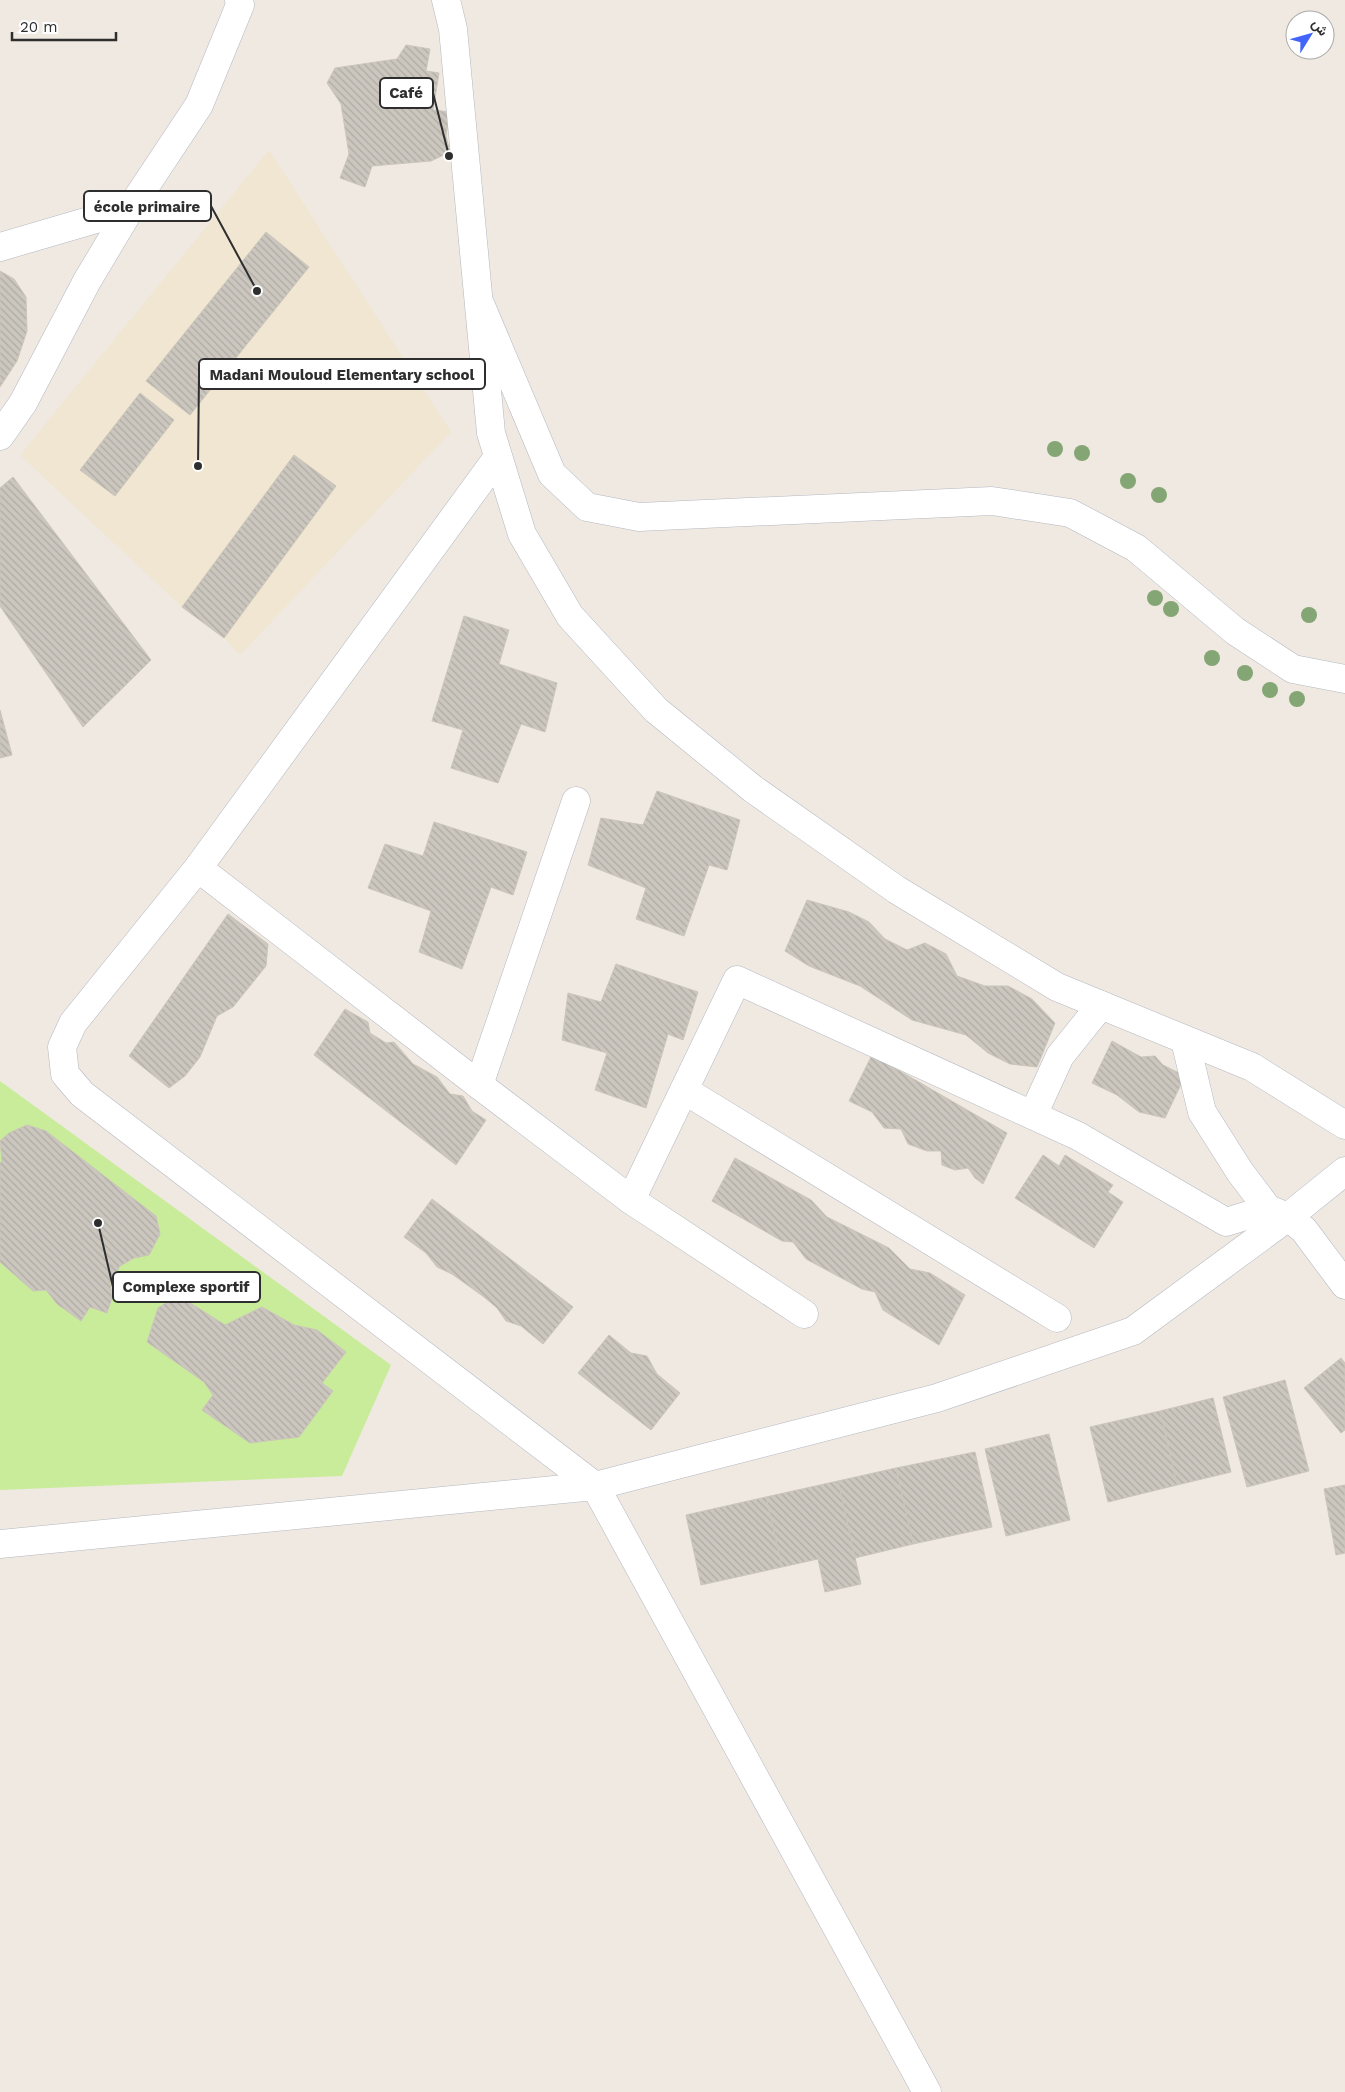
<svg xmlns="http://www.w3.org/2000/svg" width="1345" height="2092" font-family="'Work Sans',Vazirmatn,sans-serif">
<defs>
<pattern id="building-back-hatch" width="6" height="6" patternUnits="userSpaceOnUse" patternTransform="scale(1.25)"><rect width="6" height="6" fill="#cbc7bf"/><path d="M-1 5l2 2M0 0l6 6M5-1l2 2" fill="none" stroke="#afaba4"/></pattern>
</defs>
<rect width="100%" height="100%" fill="#efe9e1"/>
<path fill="#f0e6d1" d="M269,150L451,432L240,655L224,638L182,607L20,455Z"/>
<path fill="#c9ec9a" d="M0,1081L391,1365L342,1476L0,1490Z"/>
<g fill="url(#building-back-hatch)" stroke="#cbc5ba">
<path d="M406,45L430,49L426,71L439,73L433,110L450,112L446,136L450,152L431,161L372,166L365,187L340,178L349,154L341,104L327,83L335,68L397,59Z"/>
<path d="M266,232L309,267L190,415L146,381Z"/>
<path d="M0,271L14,279L26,297L27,331L17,361L0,387Z"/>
<path d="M140,393L174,420L115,496L80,470Z"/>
<path d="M294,455L336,486L224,638L182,607Z"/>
<path d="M13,477L151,660L83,727L0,606V488Z"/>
<path d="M464,616L509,630L499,664L557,683L545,732L521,724L498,783L451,768L463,730L432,721Z"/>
<path d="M0,710L12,755L0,758Z"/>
<path d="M657,791L740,820L727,870L709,865L684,936L636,919L646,888L588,865L601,818L643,825Z"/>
<path d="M434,822L527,852L513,895L491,887L462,969L419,952L431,911L368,888L385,844L423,856Z"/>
<path d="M807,900L849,912L869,922L885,939L907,950L925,943L946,954L957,976L985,986H1008L1032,999L1055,1023L1037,1067L1010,1064L988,1053L966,1035L912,1020L860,986L809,966L785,951Z"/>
<path d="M228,914L268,944L266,966L233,1007L217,1016L200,1057L185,1076L169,1088L129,1056Z"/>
<path d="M616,964L698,992L683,1040L668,1034L646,1108L595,1090L607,1053L562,1040L568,993L601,1002Z"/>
<path d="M345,1009L368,1022L370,1033L386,1043L394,1042L413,1064L437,1077L450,1094L463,1096L472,1111L486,1120L456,1165L314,1055Z"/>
<path d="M1112,1041L1141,1057L1155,1056L1163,1065L1185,1076L1165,1118L1139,1112L1117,1095L1092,1083Z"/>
<path d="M872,1055L1007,1133L983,1184L975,1178L968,1168L955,1170L942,1165L941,1151H927L908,1144L901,1129L884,1128L872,1112L849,1101Z"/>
<path d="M27,1125L46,1131L156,1216L160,1234L149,1255L134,1258L120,1266L110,1283L112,1298L107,1313L90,1307L81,1321L57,1304L46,1290L33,1291L0,1262V1163L2,1161L0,1141L9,1133Z"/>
<path d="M1043,1155L1059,1166L1065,1155L1113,1185L1108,1192L1123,1202L1094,1248L1015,1198Z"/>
<path d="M735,1158L811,1200L827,1217L889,1248L910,1269L930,1273L965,1295L939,1345L883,1310L875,1292L862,1289L806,1259L793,1242L782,1241L712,1201Z"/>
<path d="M432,1199L573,1307L543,1344L521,1326L506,1321L497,1308L484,1297L452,1274L437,1267L426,1253L404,1237Z"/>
<path d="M173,1298L187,1301L225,1325L262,1307L294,1325L317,1330L346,1352L322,1383L333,1391L299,1437L250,1443L202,1410L213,1395L204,1382L147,1342L158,1308Z"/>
<path d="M609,1335L631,1353L647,1356L657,1374L680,1393L651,1430L578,1373Z"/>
<path d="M1341,1358L1345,1363V1430L1341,1433L1304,1388Z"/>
<path d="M1285,1380L1309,1471L1247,1487L1223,1397Z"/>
<path d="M1213,1398L1231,1472L1177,1485L1160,1411Z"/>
<path d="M1160,1411L1177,1485L1108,1502L1090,1427Z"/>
<path d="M1049,1434L1070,1520L1006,1536L985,1449Z"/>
<path d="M975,1452L992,1527L913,1544L896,1468Z"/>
<path d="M896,1468L913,1544L855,1558L838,1481Z"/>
<path d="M838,1481L861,1584L825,1592L818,1559L782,1567L766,1497Z"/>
<path d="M1345,1485V1553L1336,1555L1324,1489Z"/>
<path d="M766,1497L782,1567L701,1585L686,1515Z"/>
</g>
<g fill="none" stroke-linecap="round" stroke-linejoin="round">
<defs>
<g id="street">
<path d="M0,247L130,209"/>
<path d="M481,306L552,474L587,507L639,517L992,501L1070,513L1136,548L1235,631L1293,669L1345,679"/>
<path d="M0,436L23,403L87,281L130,209L199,105L240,5L239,0"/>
<path d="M498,457L198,868L73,1023L62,1047L65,1074L82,1094L595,1486L927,2092"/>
<path d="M198,868L479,1085L631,1200L804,1314"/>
<path d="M1185,1040L1202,1112L1240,1172L1268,1209L1288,1217L1304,1230L1345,1285"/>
<path d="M479,1085L576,801"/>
<path d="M684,1090L1057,1318"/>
<path d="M1033,1115L1060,1056L1101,1005"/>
<path d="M631,1200L737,980L1078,1136L1226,1222L1268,1209"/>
</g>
<g id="secondary">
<path d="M446,0L453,29L491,433L522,534L570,616L656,710L753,789L897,890L1057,987L1252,1067L1345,1125"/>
<path d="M0,1544L595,1486L937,1398L1133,1331L1288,1217L1345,1171"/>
</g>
</defs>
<use href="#street" stroke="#b4b7c1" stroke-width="29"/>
<use href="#secondary" stroke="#b4b7c1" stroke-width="29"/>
<use href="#street" stroke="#fff" stroke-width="28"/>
<use href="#secondary" stroke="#fff" stroke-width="28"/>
</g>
<g fill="#84a574">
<circle cx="1055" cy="449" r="8"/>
<circle cx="1082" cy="453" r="8"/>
<circle cx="1128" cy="481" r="8"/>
<circle cx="1159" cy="495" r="8"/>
<circle cx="1155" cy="598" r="8"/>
<circle cx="1171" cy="609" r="8"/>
<circle cx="1309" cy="615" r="8"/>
<circle cx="1212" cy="658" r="8"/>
<circle cx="1245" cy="673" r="8"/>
<circle cx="1270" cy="690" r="8"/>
<circle cx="1297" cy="699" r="8"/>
</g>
<path fill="none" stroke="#2e2e2e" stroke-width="2" d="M449 156L433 93M257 291L211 206M198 466L199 374M98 1223L113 1287"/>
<g fill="#2e2e2e" stroke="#fff" stroke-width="2">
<circle cx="449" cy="156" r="5"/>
<circle cx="257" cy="291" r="5"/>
<circle cx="198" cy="466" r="5"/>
<circle cx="98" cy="1223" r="5"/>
</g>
<g fill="#fff" stroke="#2e2e2e" stroke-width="2">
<rect x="380" y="78" width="53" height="30" rx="5"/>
<rect x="84" y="191" width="127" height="30" rx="5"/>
<rect x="199" y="359" width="286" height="30" rx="5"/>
<rect x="113" y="1272" width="147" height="30" rx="5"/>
</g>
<g font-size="15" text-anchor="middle" font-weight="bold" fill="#2e2e2e">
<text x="406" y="98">Café</text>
<text x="147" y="212">école primaire</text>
<text x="342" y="380">Madani Mouloud Elementary school</text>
<text x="186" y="1292">Complexe sportif</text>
</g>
<g transform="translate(1310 35) rotate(53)"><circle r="24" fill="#ffffff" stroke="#ababab"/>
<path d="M0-4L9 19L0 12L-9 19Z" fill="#4264fb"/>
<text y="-8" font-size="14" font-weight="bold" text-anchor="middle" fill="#2e2e2e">ش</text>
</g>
<path d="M12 32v8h104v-8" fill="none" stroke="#2e2e2e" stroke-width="2.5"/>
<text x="20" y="32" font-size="15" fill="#2e2e2e" stroke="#ffffff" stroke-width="4" paint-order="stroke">20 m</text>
</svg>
